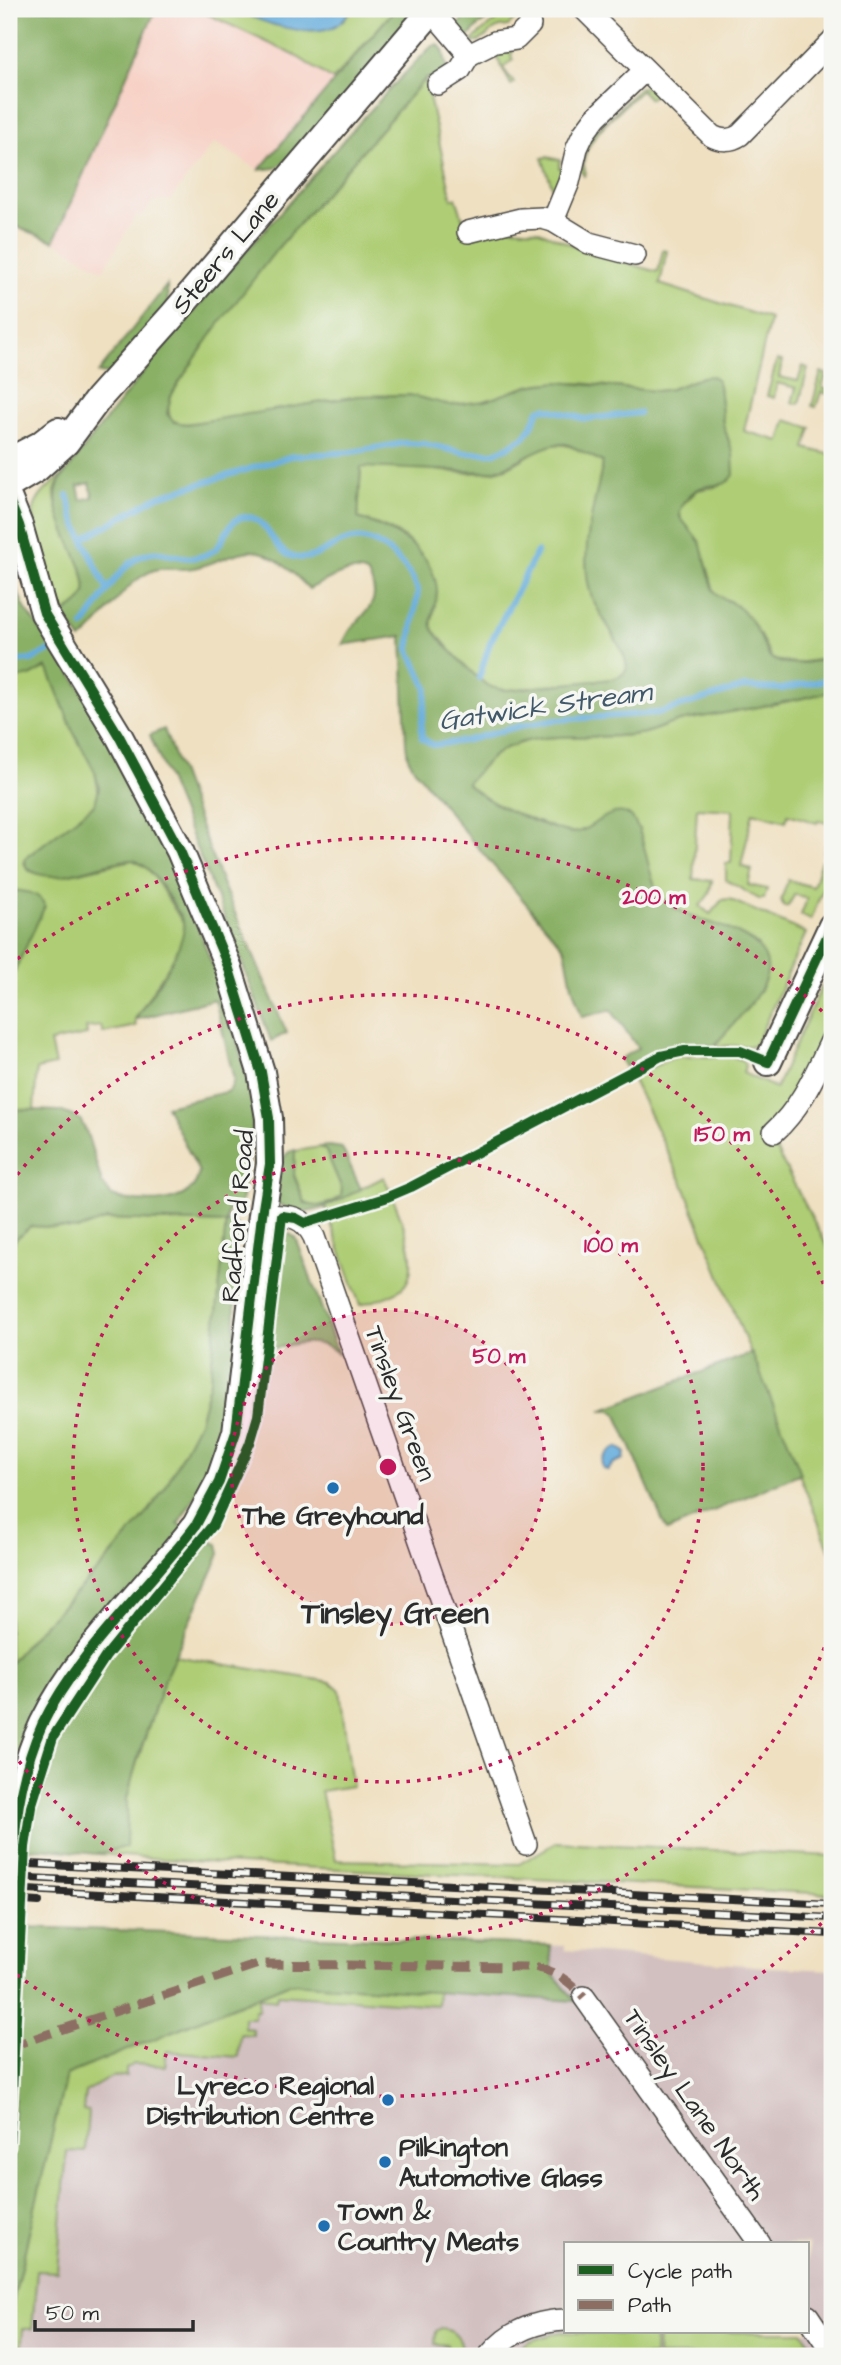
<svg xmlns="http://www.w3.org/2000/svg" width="841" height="2365" font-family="'Architects Daughter',sans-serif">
<rect width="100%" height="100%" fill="#f6f6f2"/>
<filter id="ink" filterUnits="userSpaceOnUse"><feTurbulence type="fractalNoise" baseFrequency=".0143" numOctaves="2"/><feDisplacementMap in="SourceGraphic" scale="14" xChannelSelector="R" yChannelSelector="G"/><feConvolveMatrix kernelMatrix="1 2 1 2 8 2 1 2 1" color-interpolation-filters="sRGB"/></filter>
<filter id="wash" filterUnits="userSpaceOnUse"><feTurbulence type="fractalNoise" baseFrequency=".00686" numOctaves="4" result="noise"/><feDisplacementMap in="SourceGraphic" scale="28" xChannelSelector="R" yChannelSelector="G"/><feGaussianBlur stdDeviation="1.57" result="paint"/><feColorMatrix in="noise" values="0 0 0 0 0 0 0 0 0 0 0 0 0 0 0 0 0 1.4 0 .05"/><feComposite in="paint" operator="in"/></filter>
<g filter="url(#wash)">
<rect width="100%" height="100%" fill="#efe0c1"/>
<path fill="#f7d1c6" d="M157,9H191L205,13L296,56L333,80L320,105L259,170L214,142L170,200L153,201L143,216L136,215L103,270L54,241Z"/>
<path fill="#d2bfbf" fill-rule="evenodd" d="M9,1927L565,1946V1950L768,1967L832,1970V2356H9ZM566,2244H808V2332H566Z"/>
<g fill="#aecd75" stroke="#6c7c50" stroke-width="2">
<path d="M191,9H238L274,25L314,30L342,22L352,9H395L333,80L296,56L205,13Z"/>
<path d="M508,9H526L508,26C489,26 489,40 473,43L472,41C483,28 498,21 508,9Z"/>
<path d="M501,50H513L511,56L513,60L503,68L514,83L511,85L498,60L497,56Z"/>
<path d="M425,79L452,199L456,198L465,224L537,230L592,253L658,272L663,250L667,251L660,284L770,319L744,431L780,441L786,420L811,428L805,448L832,455V658L796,663L773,660L758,632L730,601L718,596L714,591L700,542L682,521L679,511L681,506L698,490L720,486L733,453L723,424L719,385L702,377L671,389L657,391C618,389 577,379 538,384C516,387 497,400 475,403L424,469C448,471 476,476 500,470C512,467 523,459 534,452C562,435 578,450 604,463C596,504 577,555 592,596C599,618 628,650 627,669L620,677L613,679L508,690C500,689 492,689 486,684C472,675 438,638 431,625C437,602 436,599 430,577C420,539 393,529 358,518L361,467L410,395L358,396L211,421L181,424L170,419L168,405L171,396C240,280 336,181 425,79Z"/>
<path d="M640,87H645L656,93L650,99L641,90C625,107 573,145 586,173L584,176L581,171L586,146L594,133Z"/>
<path d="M547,157L560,160L559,168L565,169L556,188L553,189L542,158Z"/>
<path d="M777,360L782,361L779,377L798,381L803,366L808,368L799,404L792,403L796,388L777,383L774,398L767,396Z"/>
<path d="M821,372L826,374L822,388L832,391V395L821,392L816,407L812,406Z"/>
<path d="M66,472C62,477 56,484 55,491C52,519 94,576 84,596C80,604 70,609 63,614C54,599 30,523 34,509C38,493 55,482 66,472Z"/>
<path d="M47,666L74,733L95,772L99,795L91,808L28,856L24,863L29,871L44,875L76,873L133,860L146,867L153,875L183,923L184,933L180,948L135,1019L136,1026L103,1033L101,1026L86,1028L87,1035L50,1042L55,1065L37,1069L26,1216L31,1226L79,1229L107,1219L226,1223L210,1381L199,1422L165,1488L146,1515L103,1565L33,1636L9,1664V679L30,676Z"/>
<path d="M832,691V857L823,854L832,824L818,820L817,823L788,814L786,821L753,812L741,866L752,870L748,885L767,889L764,899H759L726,880V863H731L733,810L697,808L693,879L712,881L709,894L700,906L710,914L722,900L729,899L806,933L755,1046H714L752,1003L758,945C725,920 671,923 652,882C645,865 643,846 639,829L606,817C591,827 580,836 562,831C530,818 490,808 466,783C478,771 490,755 506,748C548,729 596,741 639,734C653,732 666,724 680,721C731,711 781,705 832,691Z"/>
<path d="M821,861L832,864L811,920L801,915L807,899L795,894L788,906L784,907L781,900L788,880L813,887Z"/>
<path d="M832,983V1023L806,1078L767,1133L832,1255V1556L683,1184L631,1076L675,1057L733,1056L743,1061L745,1066L743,1073L776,1088L820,990L824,984Z"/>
<path d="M320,1147L326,1151L342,1189L341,1196L337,1201L384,1177C394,1202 428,1268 401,1289C390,1297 373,1301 360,1305L325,1207L330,1203L313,1207L305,1203L294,1174L295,1151Z"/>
<path d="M175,1656L331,1682L340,1690L352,1786L321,1791L336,1860L519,1864L557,1842L832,1856V1894L219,1863L96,1854L126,1847L127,1799L131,1781L165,1678Z"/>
<path d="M290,1983L438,1992L437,2005L277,1994L276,2000L259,1998L258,2010H255L254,2018H244V2028L253,2029V2035L240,2034L238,2057L167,2051L165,2066L134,2064L126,2069V2076L111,2077L85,2092L83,2110L88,2111L85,2152L67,2151L57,2272L37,2271L32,2329H23L21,2353L9,2352L10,2314L66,2075Z"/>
<path d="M441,2328C456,2331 463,2341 462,2356H448V2345L435,2344L436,2331Z"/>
<path d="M560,2332L628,2334L655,2332L654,2356H582L522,2353V2356H506L530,2341Z"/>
<path d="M658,2332H802L810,2343L803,2348L797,2356H657Z"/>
</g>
<g fill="#8ab066" stroke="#5a6e48" stroke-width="2" fill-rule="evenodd">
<path d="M9,9H156L54,241L9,224Z"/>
<path d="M395,9H421L353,88L284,163L275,168L259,170Z"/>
<path d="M468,9H501L478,26L468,38L457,28Z"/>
<path d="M438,44L443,50L447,69L438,76L425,79L277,249L216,328L176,387L171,396L167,414L174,422L187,424L358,396L410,395L450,405L485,401L528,386L557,382L657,391L671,389L702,377L712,376L716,378L719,385L723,424L733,453L734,475C725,488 716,484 703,487C691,491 679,505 680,517L700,542L714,591C720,599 731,601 738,607C754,619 761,639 769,656C783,670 815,661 832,658V691C781,705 731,711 680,721C666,724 653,732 639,734C596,741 548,729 506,748C491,755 479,771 467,783C486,804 542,826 571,833C590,833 604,809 624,813C645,817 646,876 659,894C671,910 691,916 709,922C808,954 761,992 714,1046L668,1048L625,1067L620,1059L638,1048L611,1010L582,1017L572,986L565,949L469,837L415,770L408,758L406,744L402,636L342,645C345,640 347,634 351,629C367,611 384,600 367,573C349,565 326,581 309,589C296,575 271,550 251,551C231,552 213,565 193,568C172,572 163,562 141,577C117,593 104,622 81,640L63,614C70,609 80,604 84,596C96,572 42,515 60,481C130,384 207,294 287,205C334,151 380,97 431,47ZM557,444H567L603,462C595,505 577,556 592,598C598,613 632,658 626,671C623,676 618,677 612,679L508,690C501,689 493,689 487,685C478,680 434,635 432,627C429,616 438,602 437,590C433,548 393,530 358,518L361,467L487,472C513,468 531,449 557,444ZM90,483L93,497L81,500L78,486Z"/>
<path d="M167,285L168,307L109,374L98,373Z"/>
<path d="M9,573L25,608L67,667L127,760L182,885L224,996L254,1101L251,1143L240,1209H228L226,1222L238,1225L235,1256V1347L226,1432L217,1460L178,1524L206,1540L218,1544L220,1554L165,1678L138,1757L127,1799L126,1847L96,1854L40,1848L9,1851V1664L33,1636L103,1565L146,1515L165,1488L199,1422L210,1381L226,1223L107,1219L79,1229L31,1226L16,1239L9,1250V1109L60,1111L80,1119L87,1133L102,1183L112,1196C138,1205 194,1208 199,1172L166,1106L226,1092L230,1090L234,1080L215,999L135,1020C147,1000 189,943 183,923C180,912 170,900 164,890C155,877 148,865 133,860C103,859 52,891 26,867L25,859L28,856L95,804L99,788L95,772L74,733L47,667L30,676L9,679Z"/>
<path d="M164,729L222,883L287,1033L271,1041L231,933L150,735Z"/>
<path d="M9,890C23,891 39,891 45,906L9,983Z"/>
<path d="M329,1146L342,1148L361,1189C331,1204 311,1222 278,1204C276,1193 279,1166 285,1156C288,1151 291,1151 295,1150L294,1176L305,1203C316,1209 331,1205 341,1196L342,1189L326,1151L320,1147Z"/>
<path d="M290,1234L296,1238L338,1353C316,1336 290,1344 266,1351L279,1240L282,1236Z"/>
<path d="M752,1353L801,1473L667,1531L616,1413L612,1410H601Z"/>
<path d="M24,1927L550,1945L553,1974L576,2001L290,1983L66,2075L10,2314L9,2342V2191Z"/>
</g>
<g fill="#66addd" stroke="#486c84" stroke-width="2">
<path d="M238,9H352C346,16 341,24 333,27C306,37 261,24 238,9Z"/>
<path d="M617,1447L625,1452L624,1459L614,1463L608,1470L603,1469C599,1460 609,1450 617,1447Z"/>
</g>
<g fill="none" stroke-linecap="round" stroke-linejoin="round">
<g stroke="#66addd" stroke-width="6">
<path d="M68,495L73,516L83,539"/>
<path d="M107,589L83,539L159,496L292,456L351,452L405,443L424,444L465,453H494L506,448L524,437L532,426L539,410L545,408L585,419L639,413"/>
<path d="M83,626C101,605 125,547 161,553C181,556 193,563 213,551C226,543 226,519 244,517C266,514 272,549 291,556C327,569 345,511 394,556C405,566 414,577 418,591L409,649L427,688L421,728L422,738L433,745L464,741L520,726L556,720L658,713L744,687L781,689L832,679"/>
<path d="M9,662L31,660L49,651"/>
<path d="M479,678L490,643L537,552"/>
</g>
</g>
</g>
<g filter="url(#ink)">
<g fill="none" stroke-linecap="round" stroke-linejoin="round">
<defs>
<g id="minor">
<path d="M584,9L712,136C721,141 731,141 740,135L832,41"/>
<path d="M431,10L469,55"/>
<path d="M438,84L460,70L469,55L495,42L516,39L530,25"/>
<path d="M553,221L569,182L577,148L584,133L596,117L645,70"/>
<path d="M468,232L521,219L542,218L553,221L589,243L635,255"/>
<path d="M774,1132C802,1107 816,1072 832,1039"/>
<path d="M262,1215C286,1216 302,1213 314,1237L526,1844"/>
<path d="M584,1997L760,2244"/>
<path d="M808,2316L832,2352"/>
<path d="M489,2356C509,2331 535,2321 566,2320"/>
</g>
<g id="tertiary">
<path d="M9,461L40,445L58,431"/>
<path d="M9,485L36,469L66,442L98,399L173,315L433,9"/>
<path d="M9,500L19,525L44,613L119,736L180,851L228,966L261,1072L269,1118L270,1164L262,1215L236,1432L219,1482L196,1525C146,1590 79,1650 43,1724C25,1761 18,1803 14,1844"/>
<path d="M768,1062L832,926"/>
</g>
</defs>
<use href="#minor" stroke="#484642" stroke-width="24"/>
<use href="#tertiary" stroke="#484642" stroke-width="30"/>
<use href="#minor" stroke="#fff" stroke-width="21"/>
<use href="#tertiary" stroke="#fff" stroke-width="26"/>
<defs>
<g id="rail">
<path d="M9,1863L832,1904"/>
<path d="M9,1877L832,1918"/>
<path d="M9,1889L832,1934"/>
<path d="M9,1900L39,1902"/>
</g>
</defs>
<use href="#rail" stroke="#2b2b2b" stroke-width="8"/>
<use href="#rail" stroke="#f6f6f2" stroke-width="5" stroke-dasharray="16" stroke-linecap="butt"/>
<defs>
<path id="tertiary-bridge" d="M9,1919L14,1844"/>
</defs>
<use href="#tertiary-bridge" stroke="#484642" stroke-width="30" stroke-linecap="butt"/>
<use href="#tertiary-bridge" stroke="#fff" stroke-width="26"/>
<path stroke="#8d6e63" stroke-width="9" stroke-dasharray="18 9" stroke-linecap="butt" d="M9,2047L258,1964L533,1967C554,1970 570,1981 584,1997"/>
<defs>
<g id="cycleway">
<path d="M9,500L19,525L44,613L119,736L180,851L228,966L261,1072L269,1118L270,1164L262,1215L236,1432L219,1482L196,1525C147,1590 77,1652 42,1725C25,1763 17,1805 14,1845"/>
<path d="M9,2147L25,1847L31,1807L53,1737L106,1656L213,1525L250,1443L258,1416L282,1216L296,1218L305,1223L385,1198L411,1187L661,1056L685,1051H740L768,1062L832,926"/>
</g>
</defs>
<use href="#cycleway" stroke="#f6f6f2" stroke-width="15"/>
<use href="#cycleway" stroke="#1b5e20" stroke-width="10"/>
</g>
</g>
<circle cx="388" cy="1467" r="157" fill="#c2185b" fill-opacity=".12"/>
<g fill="none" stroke="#c2185b" stroke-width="3.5" stroke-dasharray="3.5 7">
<circle cx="388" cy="1467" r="157"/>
<circle cx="388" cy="1467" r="315"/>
<path d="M832 1628A472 472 0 0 1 11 1751M11 1183A472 472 0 0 1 832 1306"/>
<path d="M829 1916A629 629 0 0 1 9 1969M9 965A629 629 0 0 1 829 1018"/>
</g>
<g fill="#1f6fb2" stroke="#f6f6f2" stroke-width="2.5">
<circle cx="333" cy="1488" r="7"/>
<circle cx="388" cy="2100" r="7"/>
<circle cx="385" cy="2162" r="7"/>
<circle cx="324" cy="2226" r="7"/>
</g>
<g text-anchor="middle" stroke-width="7" stroke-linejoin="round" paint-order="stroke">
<g font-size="26" fill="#2b2b2b" stroke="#f6f6f2">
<text transform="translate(225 252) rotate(-50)" y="9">Steers Lane</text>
<text transform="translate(237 1216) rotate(-85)" y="9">Radford Road</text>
<text transform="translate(401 1403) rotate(70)" y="9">Tinsley Green</text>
<text transform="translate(695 2104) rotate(55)" y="9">Tinsley Lane North</text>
</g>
<g font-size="26" font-weight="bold" fill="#2b2b2b" stroke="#f6f6f2" text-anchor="start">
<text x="333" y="1524" text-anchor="middle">The Greyhound</text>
<text x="374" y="2094" text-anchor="end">Lyreco Regional<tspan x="374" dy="30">Distribution Centre</tspan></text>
<text x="399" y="2156">Pilkington<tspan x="399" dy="30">Automotive Glass</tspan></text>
<text x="338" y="2220">Town &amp;<tspan x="338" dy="30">Country Meats</tspan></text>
</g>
<g font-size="28" font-style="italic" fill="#405869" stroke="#f6f6f2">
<text transform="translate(545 705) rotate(-8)" y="10">Gatwick Stream</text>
</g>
<g font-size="30" font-weight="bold" fill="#2b2b2b" stroke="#f6f6f2">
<text x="395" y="1623">Tinsley Green</text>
</g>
</g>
<circle cx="388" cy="1467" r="10" fill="#c2185b" stroke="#f6f6f2" stroke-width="3.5"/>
<g font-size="21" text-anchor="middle" font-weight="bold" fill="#c2185b" stroke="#f6f6f2" stroke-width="7" stroke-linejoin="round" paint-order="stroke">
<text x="654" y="904">200 m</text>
<text x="722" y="1141">150 m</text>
<text x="611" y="1252">100 m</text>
<text x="499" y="1363">50 m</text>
</g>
<rect width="841" height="2365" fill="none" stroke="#f6f6f2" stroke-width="35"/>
<rect x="564" y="2242" width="245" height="91" fill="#f6f6f2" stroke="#a5a5a2" stroke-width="2"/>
<rect x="578" y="2265" width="35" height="10" fill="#1b5e20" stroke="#a5a5a2" stroke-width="2"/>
<text x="628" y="2278" font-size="21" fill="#2b2b2b">Cycle path</text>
<rect x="578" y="2300" width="35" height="10" fill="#8d6e63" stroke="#a5a5a2" stroke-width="2"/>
<text x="628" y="2312" font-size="21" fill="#2b2b2b">Path</text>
<path d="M35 2320v10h158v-10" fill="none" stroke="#2b2b2b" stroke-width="3.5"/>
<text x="46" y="2320" font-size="21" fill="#2b2b2b" stroke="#f6f6f2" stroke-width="5" paint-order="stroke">50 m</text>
</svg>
